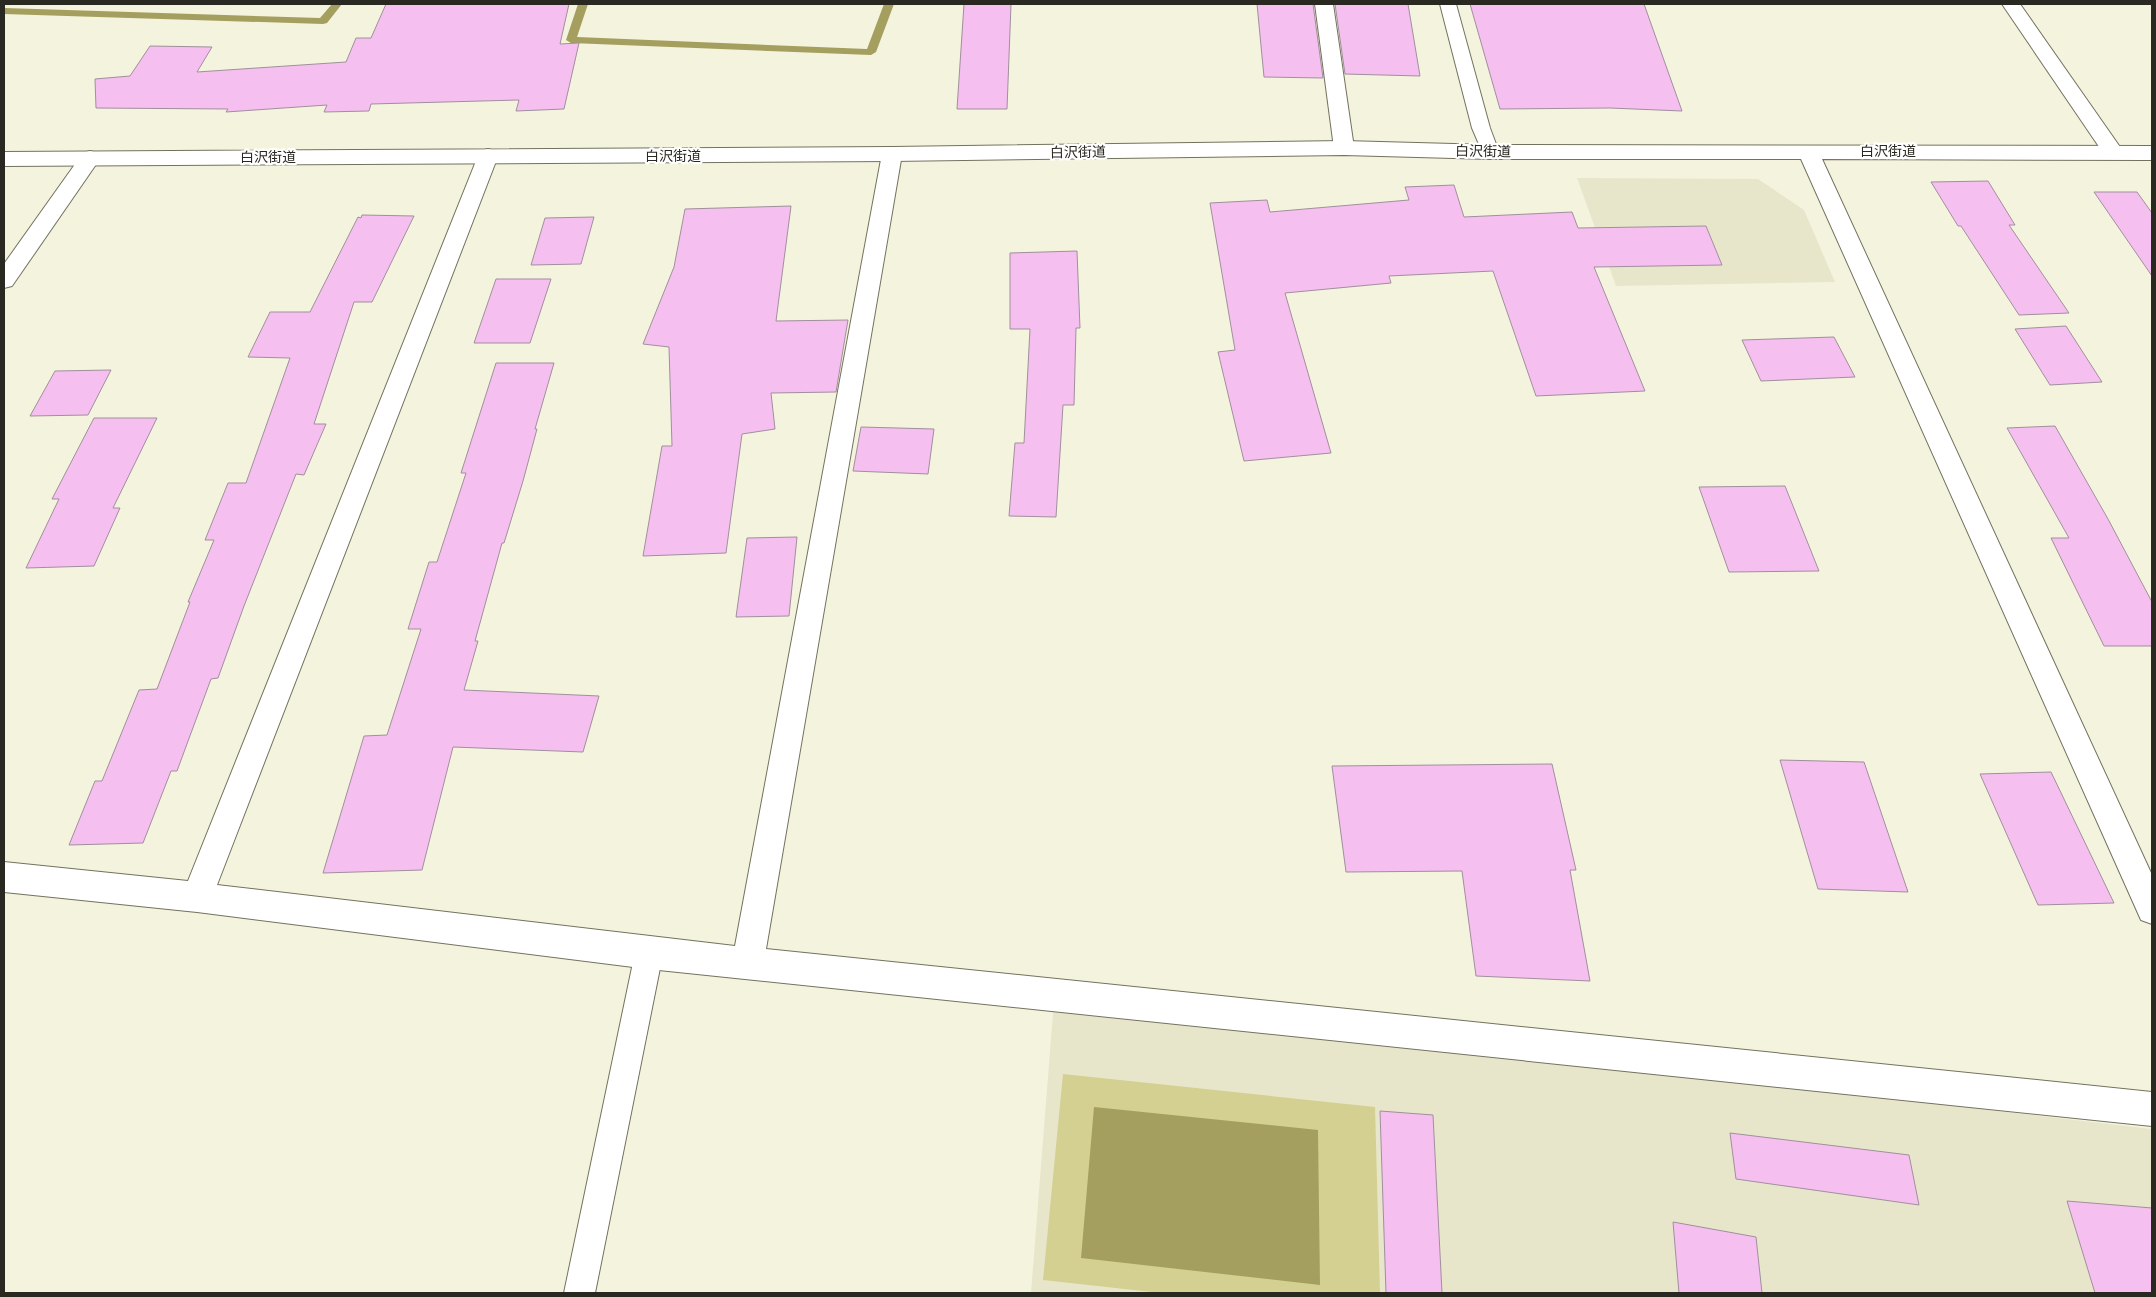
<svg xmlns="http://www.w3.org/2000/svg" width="2156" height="1297" font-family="Poppins,'Noto Sans JP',sans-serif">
<rect width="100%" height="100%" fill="#f4f3dd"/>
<g fill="#e8e6ca">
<path d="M1577,178L1758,179L1804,210L1835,282L1616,286Z"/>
<path d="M1054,1000L2152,1129V1293H1031Z"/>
</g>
<path fill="#d4d091" d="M1063,1074L1375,1107L1380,1293H1161L1043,1280Z"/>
<path fill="#a49f5e" d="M1094,1107L1318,1130L1320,1285L1081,1258Z"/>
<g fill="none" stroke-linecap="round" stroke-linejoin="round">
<g fill="#a49f5e" fill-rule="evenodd">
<path d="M332,4H342L327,23L323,24L4,14V8L320,18Z"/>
<path d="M578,4H588L577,37L867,49L884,4H894L876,52L871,55L571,43L566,40Z"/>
</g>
</g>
<g fill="#f5c0ef" stroke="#a08f9d">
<path d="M386,4H569L560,44L579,43L564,109L516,111L519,100L371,104L369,111L324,112L327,105L226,112L228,109L96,108L95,79L130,76L150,46L212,47L197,72L346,62L356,38H371Z"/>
<path d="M964,4H1011L1007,109H957Z"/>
<path d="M1257,4H1313L1323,78L1264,77Z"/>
<path d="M1335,4H1408L1420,76L1345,74Z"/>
<path d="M1470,4H1644L1682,111L1610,108L1500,109Z"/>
<path d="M1988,181L2015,225H2009L2069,313L2019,315L1961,226H1958L1931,182Z"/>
<path d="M1454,185L1464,217L1572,212L1578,228L1706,226L1722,265L1594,267L1645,391L1536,396L1493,271L1389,276L1391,283L1285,293L1331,453L1244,461L1218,352L1235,350L1210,203L1267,200L1270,212L1409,200L1405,187Z"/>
<path d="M2094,192H2137L2152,213V276Z"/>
<path d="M791,206L776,321L848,320L836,392L771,393L775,429L742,434L726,553L643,556L662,446H672L669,347L643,344L674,267L685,209Z"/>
<path d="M362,215L414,216L372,302H354L314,424H326L304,475L296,474L244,606L218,678L211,679L177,771H171L143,843L69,845L95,781H102L139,690L157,689L190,602H188L214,540H205L228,483H246L290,358L248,357L270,312H310L358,217L361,218Z"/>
<path d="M594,217L581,264L531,265L545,218Z"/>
<path d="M1077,251L1080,328H1076L1074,405H1063L1056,517L1009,516L1015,443H1024L1030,329H1010V253Z"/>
<path d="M496,279H551L530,343H474Z"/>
<path d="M2066,326L2102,382L2050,385L2015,329Z"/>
<path d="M1834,337L1855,377L1761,381L1742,340Z"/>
<path d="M496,363H554L535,429H537L523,481L504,543H502L475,641H478L464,690L599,696L583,752L453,747L422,870L323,873L364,736L387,735L421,629H408L429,562H437L466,473H461Z"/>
<path d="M111,370L88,415L30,416L55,371Z"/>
<path d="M94,418H157L113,508H120L94,566L26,568L59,499H52Z"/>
<path d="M2055,426L2108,519L2152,602V646H2104L2051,538H2069L2007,428Z"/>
<path d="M861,427L934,429L928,474L853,471Z"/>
<path d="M1785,486L1819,571L1729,572L1699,487Z"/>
<path d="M797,537L789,616L736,617L747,538Z"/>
<path d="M1780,760L1864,762L1908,892L1818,889Z"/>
<path d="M1552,764L1576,870H1570L1590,981L1476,976L1462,871L1346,872L1332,766Z"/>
<path d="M2051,772L2114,903L2038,905L1980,774Z"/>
<path d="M1380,1111L1433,1115L1442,1293H1386Z"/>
<path d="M1730,1133L1909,1155L1919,1205L1736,1179Z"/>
<path d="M2067,1201L2152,1208V1293H2095Z"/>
<path d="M1673,1222L1756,1237L1762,1293H1679Z"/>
</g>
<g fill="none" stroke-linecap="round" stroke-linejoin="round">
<defs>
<g id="lane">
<path d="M1440,4H1456L1490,128L1499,152L1496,156L1490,158L1484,156L1472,128Z"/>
<path d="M649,939L659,943L663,953L595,1293H564L635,953L639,943Z"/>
</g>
<g id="street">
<path d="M1315,4H1333L1354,148L1351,153L1344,155L1337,153L1334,148Z"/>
<path d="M2002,4H2020L2120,147L2123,152L2120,157L2113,159L2106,157Z"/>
<path d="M892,147L899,149L902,154L766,949L2152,1092V1126L649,969L197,912L4,892V862L188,881L478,156L481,151L488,149L495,151L498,156L217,885L735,946L882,154L885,149Z"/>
<path d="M90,151L97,153L100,158L97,163L12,286L4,288V264L83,153Z"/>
</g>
<path id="secondary" d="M1344,141L1490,145L2152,146V160L1822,159L2152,875V924L2141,920L1801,159H1490L1344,155L892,161L4,166V152L892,147Z"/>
</defs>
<use href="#lane" stroke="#73725f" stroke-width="2"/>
<use href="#street" stroke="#73725f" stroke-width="2"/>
<use href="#secondary" stroke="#73725f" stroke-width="2"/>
<use href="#lane" fill="#fff" fill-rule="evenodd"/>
<use href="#street" fill="#fff" fill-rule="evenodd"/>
<use href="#secondary" fill="#fff" fill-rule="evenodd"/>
</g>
<g text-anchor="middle" stroke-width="4.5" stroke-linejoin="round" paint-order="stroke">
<g font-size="14" fill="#2a2921" stroke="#fff">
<text transform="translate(1483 151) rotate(1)" y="5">白沢街道</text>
<text x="1888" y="156">白沢街道</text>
<text transform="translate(1078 152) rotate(-1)" y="5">白沢街道</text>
<text x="673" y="161">白沢街道</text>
<text x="268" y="162">白沢街道</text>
</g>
</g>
<rect width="2156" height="1297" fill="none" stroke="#2a2921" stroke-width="10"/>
</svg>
